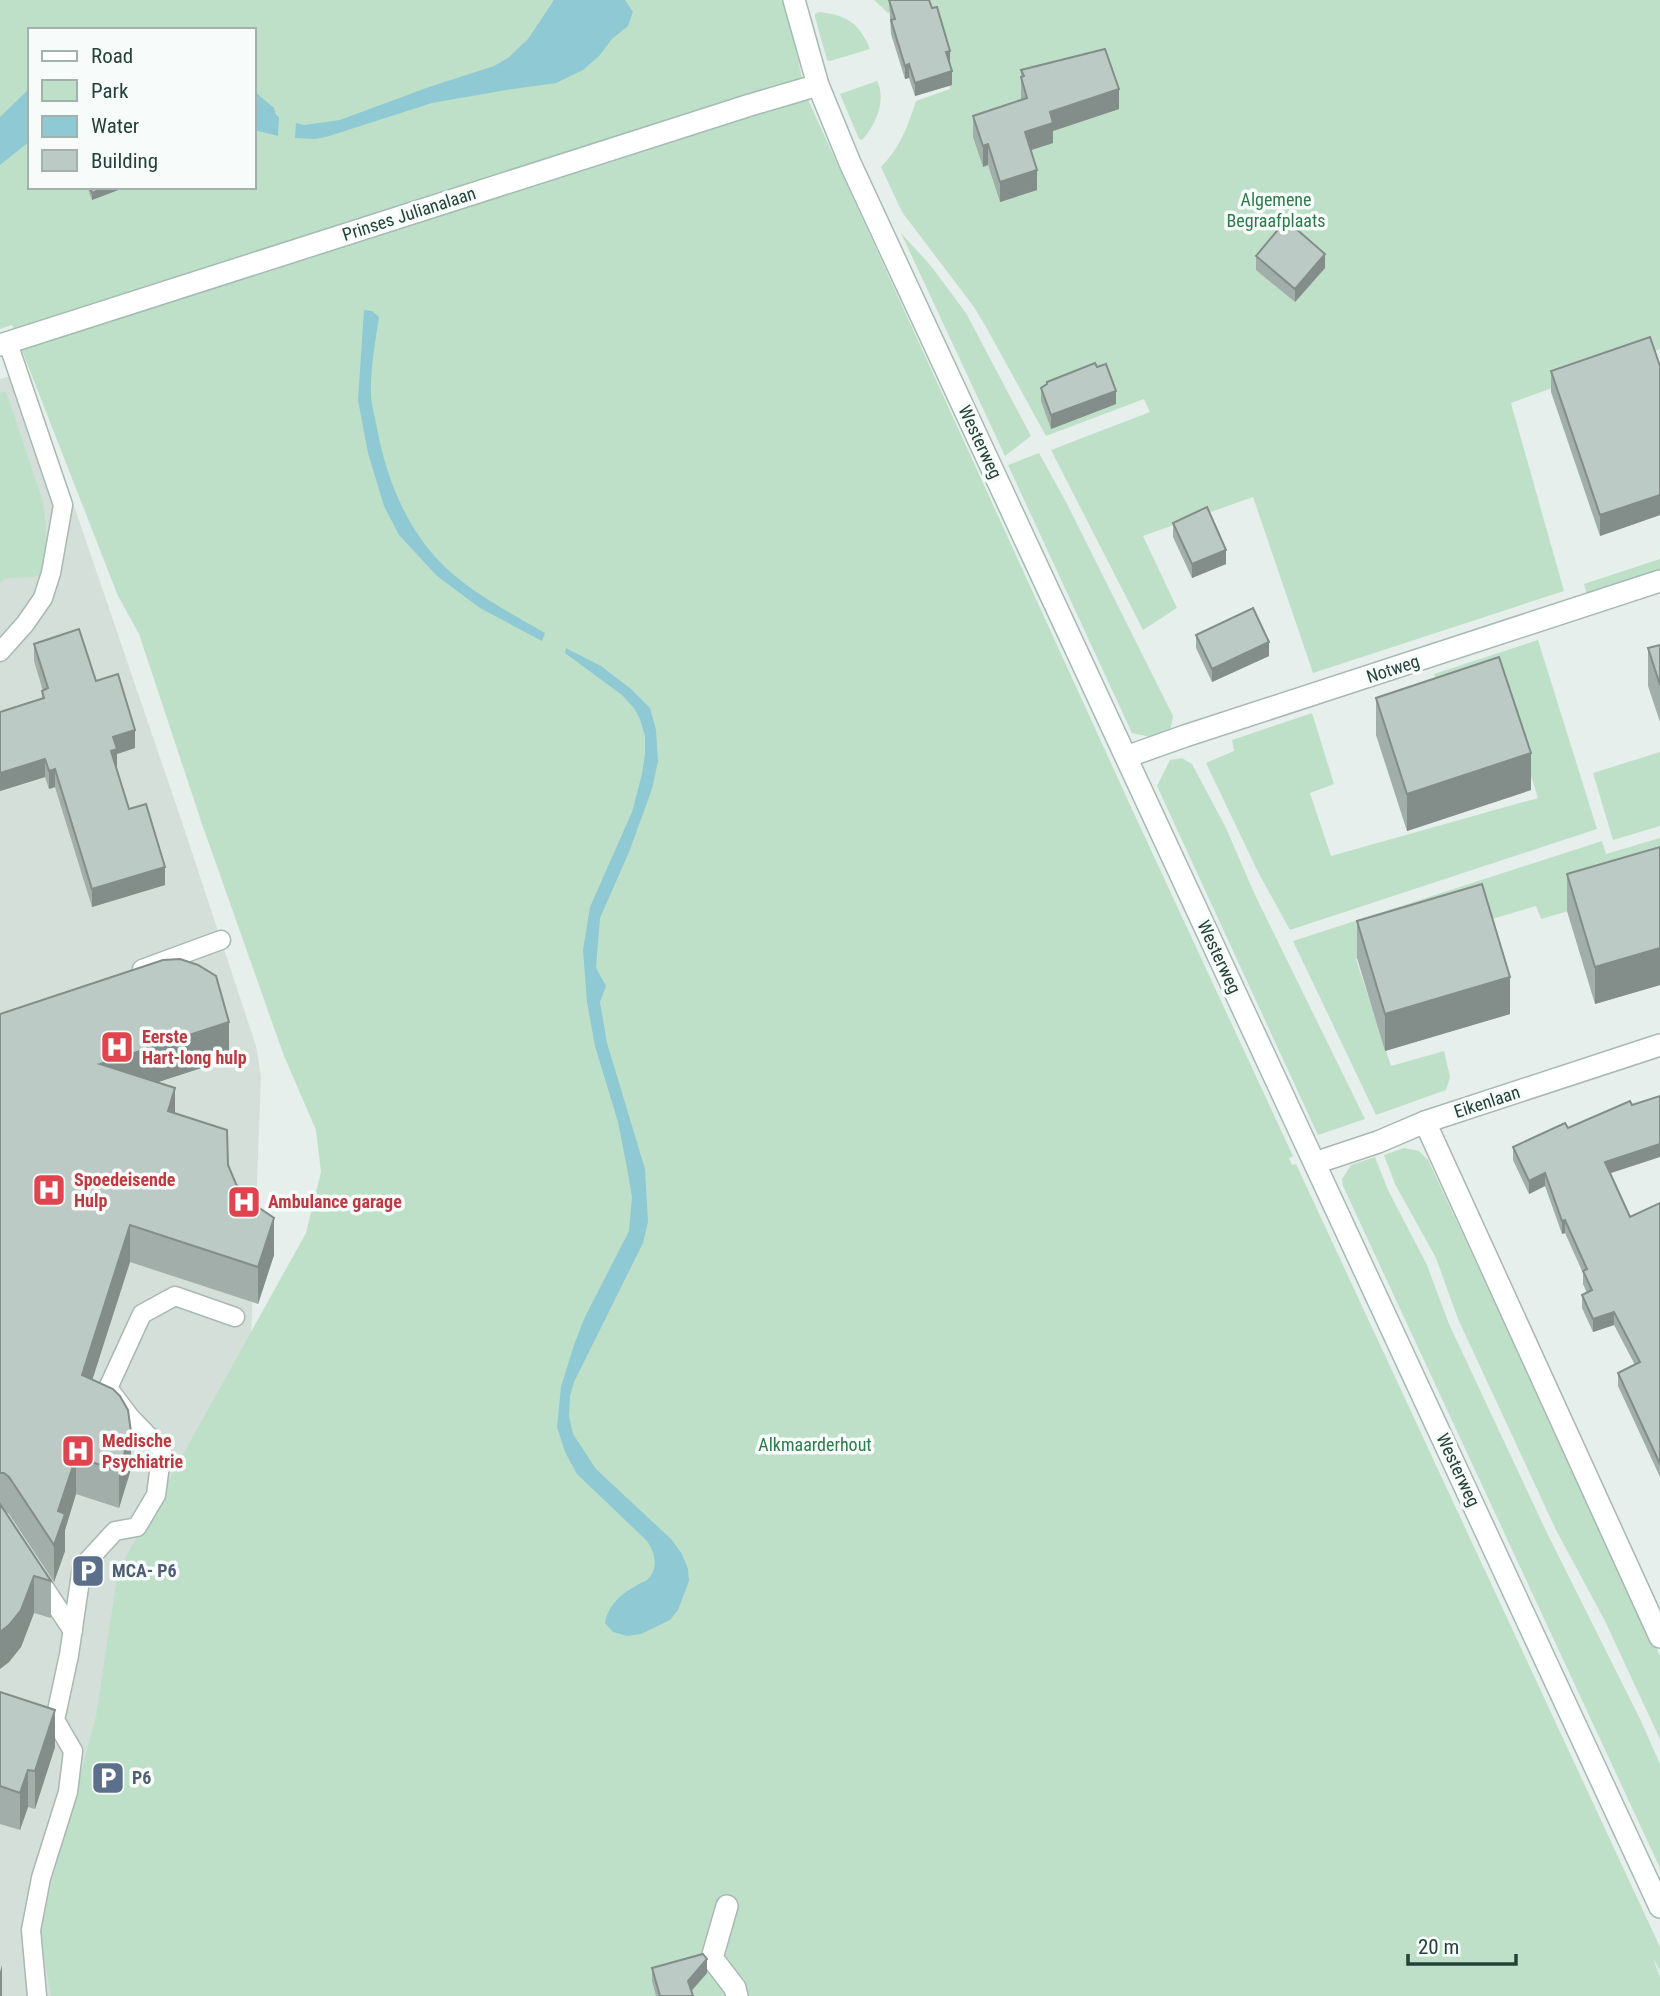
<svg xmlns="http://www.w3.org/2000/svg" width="1660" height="1996" font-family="'Roboto Condensed',sans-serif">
<rect width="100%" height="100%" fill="#e6efeb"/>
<path fill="#d4dfda" d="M28,371L183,825L256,1046L261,1076L228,1947L717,1996H0V379Z"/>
<g fill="#bfe0c8" fill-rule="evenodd">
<path d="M0,0H786L805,93L1131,807L1293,1156L1289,1158L1292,1165L1296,1164L1660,1947V1971L1653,1958L1660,1977V1996H51L39,1929L96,1716L118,1571L306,1233L321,1172L316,1130L284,1056L202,824L139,634L118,596L12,325L0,329ZM30,30H254V187H30Z"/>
<path d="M874,0H1660V349L1511,403L1564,591L1313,673L1253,497L1143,536L1177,608L1143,630L1051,450L1150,412L1144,399L1046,436L986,327L974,307L902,212L881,167C901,146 907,128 916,101L950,89L926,3L924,1L888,13Z"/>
<path d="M819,12C847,15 859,23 870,49L830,61L827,60L815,17V14Z"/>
<path d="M877,81C887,100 875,126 862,140L859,139L840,94Z"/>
<path d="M901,233L931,266L966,313L1031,436L1005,456Z"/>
<path d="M6,391L43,502L46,525L45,557L40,576L5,579L0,583V393Z"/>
<path d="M1039,453L1066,502L1173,716L1170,731L1150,737L1132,733L1008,465Z"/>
<path d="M1660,559V571L1587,595L1584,584Z"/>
<path d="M1538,640L1597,829L1290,930L1258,872L1206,763L1234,751L1232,740L1312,713L1334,784L1310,793L1331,856L1538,798L1499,674L1441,693L1434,674Z"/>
<path d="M1660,752V826L1613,840L1593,773Z"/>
<path d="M1182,758L1192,764L1226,828L1255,895L1365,1119L1318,1135L1157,786L1170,760Z"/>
<path d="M1660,838V884L1541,919L1536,906L1356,959L1391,1066L1444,1051L1450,1077L1446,1090L1376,1115L1293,941L1602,841L1606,854Z"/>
<path d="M1404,1148L1419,1151L1428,1160L1660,1656V1739L1604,1619L1557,1532L1458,1319L1436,1258L1395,1184L1384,1155Z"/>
<path d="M1375,1157L1388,1190L1427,1265L1449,1324L1547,1533L1641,1721L1660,1764V1868L1343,1186L1342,1179L1351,1165Z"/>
</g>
<g fill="#8ec9d4">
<path d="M554,0H625L633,12L628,26L612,39L599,56L583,70L556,83L506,90L432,103L326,137L315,139L295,138L296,123L304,125L340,120L429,87L494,66L508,58L528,39Z"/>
<path d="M30,88V141L0,165V117Z"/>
<path d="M254,91L274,108L276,115L279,117L278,136L254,130Z"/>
<path d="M364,310L372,311L379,317C375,343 370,371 371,397C372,407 375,418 377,428C386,477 405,525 439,561C469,592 509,612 545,633L542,641L480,608L437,576L399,535L384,506L368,453L358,400Z"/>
<path d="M566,648L601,666L631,689L650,708L656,730L658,761L652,789L629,852L600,918L596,968L606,986L600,1002L607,1043L645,1169L648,1222L643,1243L574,1382L570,1396L569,1416L573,1434L596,1469L671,1539L682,1554L688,1569L689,1581L678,1610L670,1620L641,1634L627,1636L613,1632L605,1623C608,1606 620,1594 636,1586C636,1585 645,1581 646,1581C660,1569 655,1553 647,1541L577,1474L565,1452L557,1427L561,1387L574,1345L584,1319L629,1231L632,1197L628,1173L618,1122L595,1046L587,1002L583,950L590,907L632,812L642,774L645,754V736L640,719L634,708L622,695L565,653Z"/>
</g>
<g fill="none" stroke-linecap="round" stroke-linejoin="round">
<defs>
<g id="lane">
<path d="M0,652L25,624L43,598L51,573L63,505L8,343"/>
<path d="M142,969L221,940"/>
<path d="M38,1578L73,1631"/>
<path d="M37,1996L31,1930L41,1878L68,1792L73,1751L55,1720L69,1655L82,1567L115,1531L137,1527L156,1495L162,1450L130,1417L108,1388L142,1314L175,1296L235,1317"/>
</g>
<g id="street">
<path d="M1126,757L1185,736L1660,581"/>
<path d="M1425,1122L1660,1637"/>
<path d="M1315,1163L1378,1142L1425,1122L1660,1045"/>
<path d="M727,1906L712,1958L735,1988L737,1996"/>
</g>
<g id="secondary">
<path d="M794,0L818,85L850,163L1660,1907"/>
<path d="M0,345L750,105L818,85"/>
</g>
</defs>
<use href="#lane" stroke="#a8b8b2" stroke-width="21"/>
<use href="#street" stroke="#a8b8b2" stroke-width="24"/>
<use href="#secondary" stroke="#a4bbb3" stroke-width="24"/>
<use href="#lane" stroke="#fff" stroke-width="18"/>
<use href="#street" stroke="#fff" stroke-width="21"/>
<use href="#secondary" stroke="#fff" stroke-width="21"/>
</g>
<g fill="#a1aea9">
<path d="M889,0L950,65L952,85L915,96L909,78L905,79L891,34Z"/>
<path d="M1021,70L1119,109L1053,131V143L1031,150L1037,190L1000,202L988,165L983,167L973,137V116L1021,100Z"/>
<path d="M87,187H126L92,200Z"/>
<path d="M1256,256L1325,268L1295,302L1256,270Z"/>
<path d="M1660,366V515L1600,536L1551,392V371Z"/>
<path d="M1047,382L1116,404L1051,429L1041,401V388L1047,385Z"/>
<path d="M1173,523L1226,564L1192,578L1173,537Z"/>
<path d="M1196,635L1269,656L1212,682L1196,648Z"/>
<path d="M34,644L96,681L135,748L117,754V767H116L129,809L165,885L92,907L55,787L49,789L45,777L0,791V712L42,699V691H43L34,661Z"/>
<path d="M1660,645V722L1648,686V648Z"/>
<path d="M1376,698L1531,790L1407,831L1376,735Z"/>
<path d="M1660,847V985L1595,1004L1567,911V874Z"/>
<path d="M1357,921L1510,1014L1385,1051L1357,958Z"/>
<path d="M0,1014L229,1059L158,1082L175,1113L228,1165L236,1184L274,1255L258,1304L130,1262L92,1380L131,1469L119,1508L76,1494L65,1530V1551L54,1582L9,1514L4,1511L51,1581V1618L34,1613L21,1647L9,1662L0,1669Z"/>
<path d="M1568,1128L1610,1174L1630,1217L1660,1203V1477L1618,1386V1373L1635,1365L1614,1325L1593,1332L1582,1308V1295L1587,1293L1583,1284V1273L1565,1233L1562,1234L1545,1186L1529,1194L1513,1160V1147Z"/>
<path d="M0,1692L55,1747L35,1809L28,1807L20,1830L0,1824Z"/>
<path d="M652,1968L707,1973L691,1991L693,1996H656L652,1981Z"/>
</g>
<g fill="#838d89">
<path d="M950,51V65L946,66V52Z"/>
<path d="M909,64V78L905,79V66Z"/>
<path d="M952,71V85L915,96V83Z"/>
<path d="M1119,89V109L1053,131V143L1025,152V132L1050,112Z"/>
<path d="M988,144V165L983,167V146Z"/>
<path d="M1037,170V190L1000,202V182Z"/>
<path d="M107,187H126L92,200V193Z"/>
<path d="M1325,254V268L1295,302V289Z"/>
<path d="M1116,391V404L1051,429V415Z"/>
<path d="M1660,495V515L1600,536V515Z"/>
<path d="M1226,550V564L1192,578V564Z"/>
<path d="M1269,642V656L1212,682V669Z"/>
<path d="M135,730V748L117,754V767L111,769V751L113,737Z"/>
<path d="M1531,753V790L1407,831V794Z"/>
<path d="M45,759V777L0,791V773Z"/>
<path d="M55,769V787L49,789V771Z"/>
<path d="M165,867V885L92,907V889Z"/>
<path d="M1660,948V985L1595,1004V967Z"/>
<path d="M1510,977V1014L1385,1051V1014Z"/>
<path d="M229,1022V1059L100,1101V1064Z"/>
<path d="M175,1088V1125L168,1111Z"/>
<path d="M1660,1144V1157L1605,1175V1162Z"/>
<path d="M1545,1173V1186L1529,1194V1181Z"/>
<path d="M274,1218V1255L258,1304V1267Z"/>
<path d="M1565,1220V1233L1562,1234V1221Z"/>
<path d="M130,1225V1262L82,1412V1375Z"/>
<path d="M1614,1312V1325L1593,1332V1319Z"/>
<path d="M131,1432V1469L119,1508V1471Z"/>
<path d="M76,1457V1494L65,1530V1551L54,1582V1545L58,1511Z"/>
<path d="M34,1576V1613L21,1647L9,1662L0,1669V1632Z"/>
<path d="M55,1710V1747L35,1809V1771Z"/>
<path d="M28,1770V1807L20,1830V1793Z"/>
<path d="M707,1959V1973L688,1995V1981Z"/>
<path d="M2,1965V1996H0V1972Z"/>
</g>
<g fill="#bbcac4" stroke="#838d89" stroke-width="2">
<path d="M889,0H929L932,8L937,7L950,51L946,52L952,71L915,83L909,64L905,66L891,20L895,19Z"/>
<path d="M1105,49L1119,89L1050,112L1053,123L1025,132L1037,170L1000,182L988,144L983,146L973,116L1027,98L1021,77L1024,76L1021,70Z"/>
<path d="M90,187H107L92,193Z"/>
<path d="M1286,220L1325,254L1295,289L1256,256Z"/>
<path d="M1650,337L1660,366V495L1600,515L1551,371Z"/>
<path d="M1095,363L1097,367L1106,364L1116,391L1051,415L1041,388L1047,384V382Z"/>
<path d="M1207,507L1226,550L1192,564L1173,523Z"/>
<path d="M1253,608L1269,642L1212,669L1196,635Z"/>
<path d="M79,629L96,681L118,674L135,730L113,737L117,749L111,751L129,809L146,804L165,867L92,889L55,769L49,771L45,759L0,773V712L44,698L42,691L48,688L34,644Z"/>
<path d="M1660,645V685L1648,648Z"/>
<path d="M1499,657L1531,753L1407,794L1376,698Z"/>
<path d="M1660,847V948L1595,967L1567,874Z"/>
<path d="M1482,884L1510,977L1385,1014L1357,921Z"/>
<path d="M180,959L198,965L216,976L229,1022L100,1064L175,1088L168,1111L227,1130L228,1165L236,1184L249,1201L274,1218L258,1267L130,1225L82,1375L113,1389L120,1396L128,1410L131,1432L119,1471L76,1457L58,1511L65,1514L54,1545L9,1477L4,1473H0V1014L163,960Z"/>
<path d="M1660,1096V1144L1605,1162L1630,1217L1660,1203V1464L1618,1373L1640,1362L1614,1312L1593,1319L1582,1295L1592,1290L1583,1271L1587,1269L1565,1220L1562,1221L1545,1173L1529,1181L1513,1147L1565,1123L1568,1128L1630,1101L1632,1105Z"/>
<path d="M0,1504L51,1581L34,1576L21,1610L9,1625L0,1632Z"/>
<path d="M0,1692L55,1710L35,1771L28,1770L20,1793L0,1786Z"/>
<path d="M703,1954L707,1959L688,1981L693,1996H660L652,1968Z"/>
</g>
<defs>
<symbol id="hospital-square" viewBox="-11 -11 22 22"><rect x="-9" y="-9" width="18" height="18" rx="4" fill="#e0444e" stroke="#f7fbf9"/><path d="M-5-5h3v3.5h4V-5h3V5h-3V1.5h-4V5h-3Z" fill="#fff"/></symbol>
<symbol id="parking-square" viewBox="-11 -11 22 22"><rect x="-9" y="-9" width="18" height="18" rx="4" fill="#5c6f8a" stroke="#f7fbf9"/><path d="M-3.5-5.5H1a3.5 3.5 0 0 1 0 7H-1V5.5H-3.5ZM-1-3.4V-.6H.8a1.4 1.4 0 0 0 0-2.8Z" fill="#fff"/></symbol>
</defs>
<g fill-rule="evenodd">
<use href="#hospital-square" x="98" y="1028" width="38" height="38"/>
<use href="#hospital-square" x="30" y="1171" width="38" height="38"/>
<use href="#hospital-square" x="225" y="1183" width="38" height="38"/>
<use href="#hospital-square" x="59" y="1432" width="38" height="38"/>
<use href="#parking-square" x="69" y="1552" width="38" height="38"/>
<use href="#parking-square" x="89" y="1759" width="38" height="38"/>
</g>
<g text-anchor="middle" stroke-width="7" stroke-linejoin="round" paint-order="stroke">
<g font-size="18" fill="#2d7a4b" stroke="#f7fbf9">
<text x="1276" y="206">Algemene<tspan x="1276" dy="21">Begraafplaats</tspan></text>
<text x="815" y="1451">Alkmaarderhout</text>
</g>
<g font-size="18" fill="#24423a" stroke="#f7fbf9">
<text transform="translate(409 214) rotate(-18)" y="6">Prinses Julianalaan</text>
<text transform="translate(980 442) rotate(65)" y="6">Westerweg</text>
<text transform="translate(1393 669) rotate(-18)" y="6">Notweg</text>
<text transform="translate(1219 957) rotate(65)" y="6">Westerweg</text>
<text transform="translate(1487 1102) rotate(-18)" y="6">Eikenlaan</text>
<text transform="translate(1458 1470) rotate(65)" y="6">Westerweg</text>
</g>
<g font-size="18" font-weight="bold" fill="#be3a42" stroke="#f7fbf9" text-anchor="start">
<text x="142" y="1043">Eerste<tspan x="142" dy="21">Hart-long hulp</tspan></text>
<text x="74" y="1186">Spoedeisende<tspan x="74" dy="21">Hulp</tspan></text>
<text x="268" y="1208">Ambulance garage</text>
<text x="102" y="1447">Medische<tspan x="102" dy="21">Psychiatrie</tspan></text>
</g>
<g font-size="18" font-weight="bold" fill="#4e5e75" stroke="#f7fbf9" text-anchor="start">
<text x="112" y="1577">MCA- P6</text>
<text x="132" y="1784">P6</text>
</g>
</g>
<rect x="28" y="28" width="228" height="161" fill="#f7fbf9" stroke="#a3b1ad" stroke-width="2"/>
<rect x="42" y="51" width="35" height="10" fill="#ffffff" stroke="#a3b1ad" stroke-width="2"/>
<text x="91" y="63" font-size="21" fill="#24423a">Road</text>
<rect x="42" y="80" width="35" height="21" fill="#bfe0c8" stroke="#a3b1ad" stroke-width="2"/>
<text x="91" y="98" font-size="21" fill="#24423a">Park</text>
<rect x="42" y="116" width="35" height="21" fill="#8ec9d4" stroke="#a3b1ad" stroke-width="2"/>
<text x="91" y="133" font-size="21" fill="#24423a">Water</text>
<rect x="42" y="150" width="35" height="21" fill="#bbcac4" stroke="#a3b1ad" stroke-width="2"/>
<text x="91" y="168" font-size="21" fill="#24423a">Building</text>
<path d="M1408 1954v10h108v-10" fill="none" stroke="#24423a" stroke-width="3.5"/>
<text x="1418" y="1954" font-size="21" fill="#24423a" stroke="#f7fbf9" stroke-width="5" paint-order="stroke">20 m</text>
</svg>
